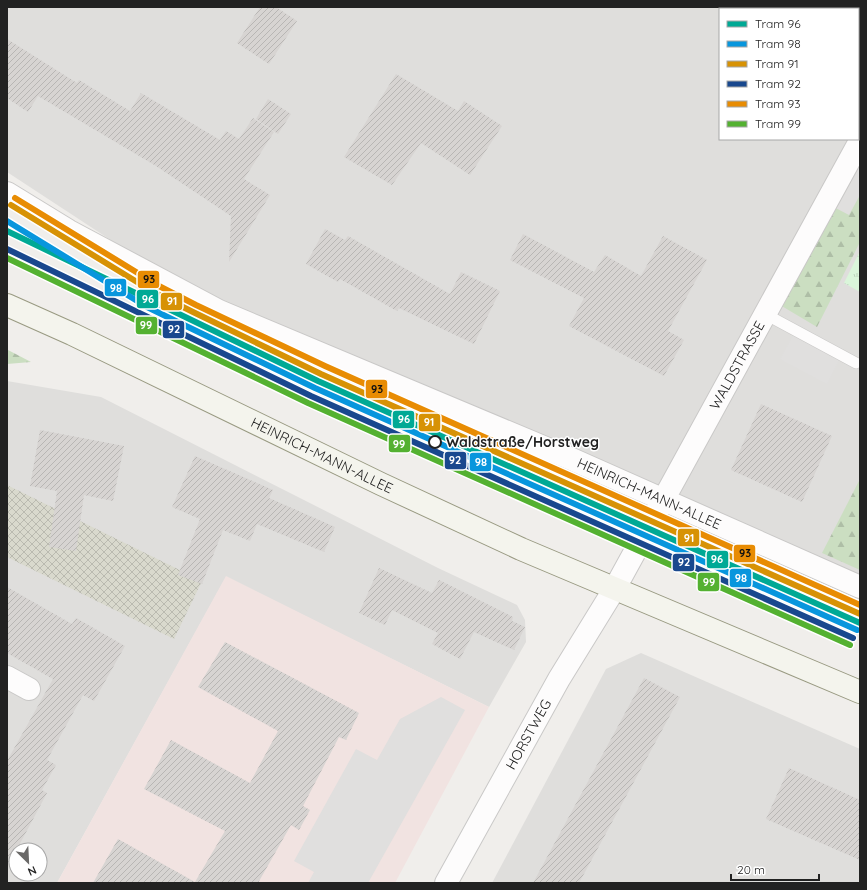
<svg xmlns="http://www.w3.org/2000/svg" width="867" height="890" font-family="Quicksand,sans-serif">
<defs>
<pattern id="construction-cross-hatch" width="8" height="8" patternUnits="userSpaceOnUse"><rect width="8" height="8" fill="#d9d9cd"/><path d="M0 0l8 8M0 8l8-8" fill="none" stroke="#babab0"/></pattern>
<pattern id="forest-firs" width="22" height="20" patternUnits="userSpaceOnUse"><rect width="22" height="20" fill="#cbdec1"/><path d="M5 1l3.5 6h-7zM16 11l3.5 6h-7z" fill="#aebea6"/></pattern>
<pattern id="park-tufts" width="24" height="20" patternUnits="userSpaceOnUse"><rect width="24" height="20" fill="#daf5da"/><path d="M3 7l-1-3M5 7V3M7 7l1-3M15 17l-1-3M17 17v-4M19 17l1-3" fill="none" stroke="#bbd2bb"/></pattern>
<pattern id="building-hatch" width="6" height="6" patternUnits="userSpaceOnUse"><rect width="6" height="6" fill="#d7d4d2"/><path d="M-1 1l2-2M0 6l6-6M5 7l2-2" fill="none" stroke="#b8b6b4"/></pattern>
</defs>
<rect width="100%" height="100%" fill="#f0eeeb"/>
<g fill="#dfdedc" fill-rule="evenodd">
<path d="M7,7H860V587L219,311L7,172ZM720,9H858V139H720Z"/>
<path d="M7,381L101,397L438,568L517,605L525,620L526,642L489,707L226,577L57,883H7ZM16,850H40V874H16Z"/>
<path d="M641,653L860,749V883H492L606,669Z"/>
</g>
<path fill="#f1e3e1" d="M226,576L489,707L395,883H57Z"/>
<path fill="url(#construction-cross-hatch)" d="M7,485L202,581L174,639L7,557Z"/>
<g fill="url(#forest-firs)">
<path d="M860,153V242L817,327L780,305Z"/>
<path d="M7,350H8L31,362L7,364Z"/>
<path d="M860,479V570L822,553Z"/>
</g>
<path fill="url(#park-tufts)" d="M860,251V292L844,283Z"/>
<g fill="#e0dfde">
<path d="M860,141V195L849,215L826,203Z"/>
<path d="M796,330L842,355L827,384L780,359Z"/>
<path d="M441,697L465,710L368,883H308L314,872L294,861L356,749L377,760L400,719Z"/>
</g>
<g fill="url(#building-hatch)">
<path d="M260,7H276L297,21L269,64L237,43Z"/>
<path d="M7,39L77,83L79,80L130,111L141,93L220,140L226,131L239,139L253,118L274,132L244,179L270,195L229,262L231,216L156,166L38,96L28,112L7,98Z"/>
<path d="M396,74L458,111L464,101L502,126L470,175L421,143L392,185L344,157Z"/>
<path d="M268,99L291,114L278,134L256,119Z"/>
<path d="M325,229L345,240L348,236L450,294L461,272L500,291L474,344L399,308L397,311L340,279L338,282L306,264Z"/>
<path d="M523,234L594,272L605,255L641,276L663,236L707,260L668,331L684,340L664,376L569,326L584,298L510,260Z"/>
<path d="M761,404L832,436L802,502L731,470Z"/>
<path d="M40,430L124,446L113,501L84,495L76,551L49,547L57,491L30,486Z"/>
<path d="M195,456L273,490L269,498L335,527L324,552L257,524L250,541L223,530L202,584L178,575L200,519L172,507Z"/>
<path d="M379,568L432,593L439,580L513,617L512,621L525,627L514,650L474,632L460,659L432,644L438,633L392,610L385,625L359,613Z"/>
<path d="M7,587L72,624L76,618L125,646L94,701L83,695L47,760L56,765L42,790L47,793L7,868V761L53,679L7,653Z"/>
<path d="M225,642L359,713L346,740L339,737L303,806L310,810L299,830L291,825L258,883H93L118,839L195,882L225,831L144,789L171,740L250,783L278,731L198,687Z"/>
<path d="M644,678L680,697L579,883H533Z"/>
<path d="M789,768L860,800V860L766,819Z"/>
</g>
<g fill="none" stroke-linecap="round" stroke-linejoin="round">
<defs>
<path id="service" d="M765,314L856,363"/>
<g id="minor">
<path id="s1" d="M7,193L69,231L219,311L567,457L860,587"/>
<path id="s2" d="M615,588L860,141"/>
<path d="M7,677L29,689"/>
</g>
<g id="tertiary">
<path id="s3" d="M446,883L559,679L615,588"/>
</g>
<g id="secondary">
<path id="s4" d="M7,305L72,334L381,484L521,549L860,692"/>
</g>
</defs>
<use href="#service" stroke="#c9c8c7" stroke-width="12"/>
<use href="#minor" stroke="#c9c8c7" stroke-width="24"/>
<use href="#tertiary" stroke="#c9c8c7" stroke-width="24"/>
<use href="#secondary" stroke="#999a82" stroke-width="24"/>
<use href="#service" stroke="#fdfcfc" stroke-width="11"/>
<use href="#minor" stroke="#fdfcfc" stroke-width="22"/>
<use href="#tertiary" stroke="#fdfcfc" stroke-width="22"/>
<use href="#secondary" stroke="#f4f4ed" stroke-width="22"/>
<defs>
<path id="tram-1" d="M7,231L318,381L860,623"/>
<path id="tram-2" d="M7,221L147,307L186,326L315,388L857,630"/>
<path id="tram-3" d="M11,205L155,293L193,312L321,374L860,614"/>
<path id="tram-4" d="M7,249L311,396L853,638"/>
<path id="tram-5" d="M15,198L159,286L196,305L325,366L860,605"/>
<path id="tram-6" d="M7,258L308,403L850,645"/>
</defs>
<use href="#tram-1" stroke="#fff" stroke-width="9"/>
<use href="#tram-2" stroke="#fff" stroke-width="9"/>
<use href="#tram-3" stroke="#fff" stroke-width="9"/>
<use href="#tram-4" stroke="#fff" stroke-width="9"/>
<use href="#tram-5" stroke="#fff" stroke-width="9"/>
<use href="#tram-6" stroke="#fff" stroke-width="9"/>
<use href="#tram-1" stroke="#00a995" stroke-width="6"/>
<use href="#tram-2" stroke="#0896dd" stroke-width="6"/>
<use href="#tram-3" stroke="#d79205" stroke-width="6"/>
<use href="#tram-4" stroke="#19488e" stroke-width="6"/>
<use href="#tram-5" stroke="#e88c03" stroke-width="6"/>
<use href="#tram-6" stroke="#54b131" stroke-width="6"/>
</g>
<circle fill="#fff" stroke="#222" stroke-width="2" cx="435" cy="442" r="6"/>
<g text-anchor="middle" stroke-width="3" stroke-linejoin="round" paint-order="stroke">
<g font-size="14" fill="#222" stroke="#fff">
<text dy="5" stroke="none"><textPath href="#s2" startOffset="254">WALDSTRASSE</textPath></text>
<text dy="5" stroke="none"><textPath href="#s4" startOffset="349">HEINRICH-MANN-ALLEE</textPath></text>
<text dy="5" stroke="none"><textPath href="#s1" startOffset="710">HEINRICH-MANN-ALLEE</textPath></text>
<text dy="5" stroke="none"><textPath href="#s3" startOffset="170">HORSTWEG</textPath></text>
</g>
<g font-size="14" font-weight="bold" fill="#222" stroke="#fff" text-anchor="start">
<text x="446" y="447">Waldstraße/Horstweg</text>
</g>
</g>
<g stroke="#fff" stroke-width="1.5">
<rect x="137" y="270" width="23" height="19" rx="4" fill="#e88c03"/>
<rect x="104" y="278" width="23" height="19" rx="4" fill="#0896dd"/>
<rect x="136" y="289" width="23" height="20" rx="4" fill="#00a995"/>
<rect x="160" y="292" width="23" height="19" rx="4" fill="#d79205"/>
<rect x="135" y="316" width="23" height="19" rx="4" fill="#54b131"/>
<rect x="162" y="320" width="23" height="19" rx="4" fill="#19488e"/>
<rect x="365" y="379" width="23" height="20" rx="4" fill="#e88c03"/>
<rect x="392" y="410" width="23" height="19" rx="4" fill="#00a995"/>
<rect x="418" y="413" width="23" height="19" rx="4" fill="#d79205"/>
<rect x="388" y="434" width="23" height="19" rx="4" fill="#54b131"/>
<rect x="444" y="451" width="23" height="19" rx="4" fill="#19488e"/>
<rect x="469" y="452" width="23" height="20" rx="4" fill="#0896dd"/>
<rect x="677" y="528" width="23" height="19" rx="4" fill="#d79205"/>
<rect x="733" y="544" width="23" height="19" rx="4" fill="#e88c03"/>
<rect x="706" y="550" width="23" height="19" rx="4" fill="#00a995"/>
<rect x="672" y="553" width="23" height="19" rx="4" fill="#19488e"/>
<rect x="729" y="568" width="23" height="20" rx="4" fill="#0896dd"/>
<rect x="697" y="572" width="23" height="20" rx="4" fill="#54b131"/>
</g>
<g font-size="11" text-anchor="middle" font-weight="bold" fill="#fff">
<text x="116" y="292">98</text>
<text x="148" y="303">96</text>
<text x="172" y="305">91</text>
<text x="146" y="329">99</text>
<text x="174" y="333">92</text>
<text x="404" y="423">96</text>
<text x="429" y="426">91</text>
<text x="399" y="448">99</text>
<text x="455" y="464">92</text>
<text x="481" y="466">98</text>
<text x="689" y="542">91</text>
<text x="717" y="563">96</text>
<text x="684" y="566">92</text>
<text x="741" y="582">98</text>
<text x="709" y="586">99</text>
</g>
<g font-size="11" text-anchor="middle" font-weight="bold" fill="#111">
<text x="149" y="283">93</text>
<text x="377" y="393">93</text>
<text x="745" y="557">93</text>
</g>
<rect width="867" height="890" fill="none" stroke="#222222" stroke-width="16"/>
<rect x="719" y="8" width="140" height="132" fill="#ffffff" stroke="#a7a7a7"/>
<rect x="727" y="21" width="20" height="6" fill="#00a995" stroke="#a7a7a7"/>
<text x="755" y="28" font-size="12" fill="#222222">Tram 96</text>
<rect x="727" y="41" width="20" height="6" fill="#0896dd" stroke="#a7a7a7"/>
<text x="755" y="48" font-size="12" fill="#222222">Tram 98</text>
<rect x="727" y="61" width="20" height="6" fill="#d79205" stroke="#a7a7a7"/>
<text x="755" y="68" font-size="12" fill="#222222">Tram 91</text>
<rect x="727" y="81" width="20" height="6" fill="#19488e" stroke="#a7a7a7"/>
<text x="755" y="88" font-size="12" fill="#222222">Tram 92</text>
<rect x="727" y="101" width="20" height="6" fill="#e88c03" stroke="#a7a7a7"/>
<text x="755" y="108" font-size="12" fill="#222222">Tram 93</text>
<rect x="727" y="121" width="20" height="6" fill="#54b131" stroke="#a7a7a7"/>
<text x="755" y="128" font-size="12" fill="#222222">Tram 99</text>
<g transform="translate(28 862) rotate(156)"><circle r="19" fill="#ffffff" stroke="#a7a7a7"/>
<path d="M0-3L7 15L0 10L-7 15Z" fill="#6a6968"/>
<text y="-6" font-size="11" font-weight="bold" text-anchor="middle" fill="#222222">N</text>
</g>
<path d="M731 874v6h88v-6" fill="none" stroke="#222222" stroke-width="2"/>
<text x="737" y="874" font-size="12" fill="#222222" stroke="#ffffff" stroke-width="3" paint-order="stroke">20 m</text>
</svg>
